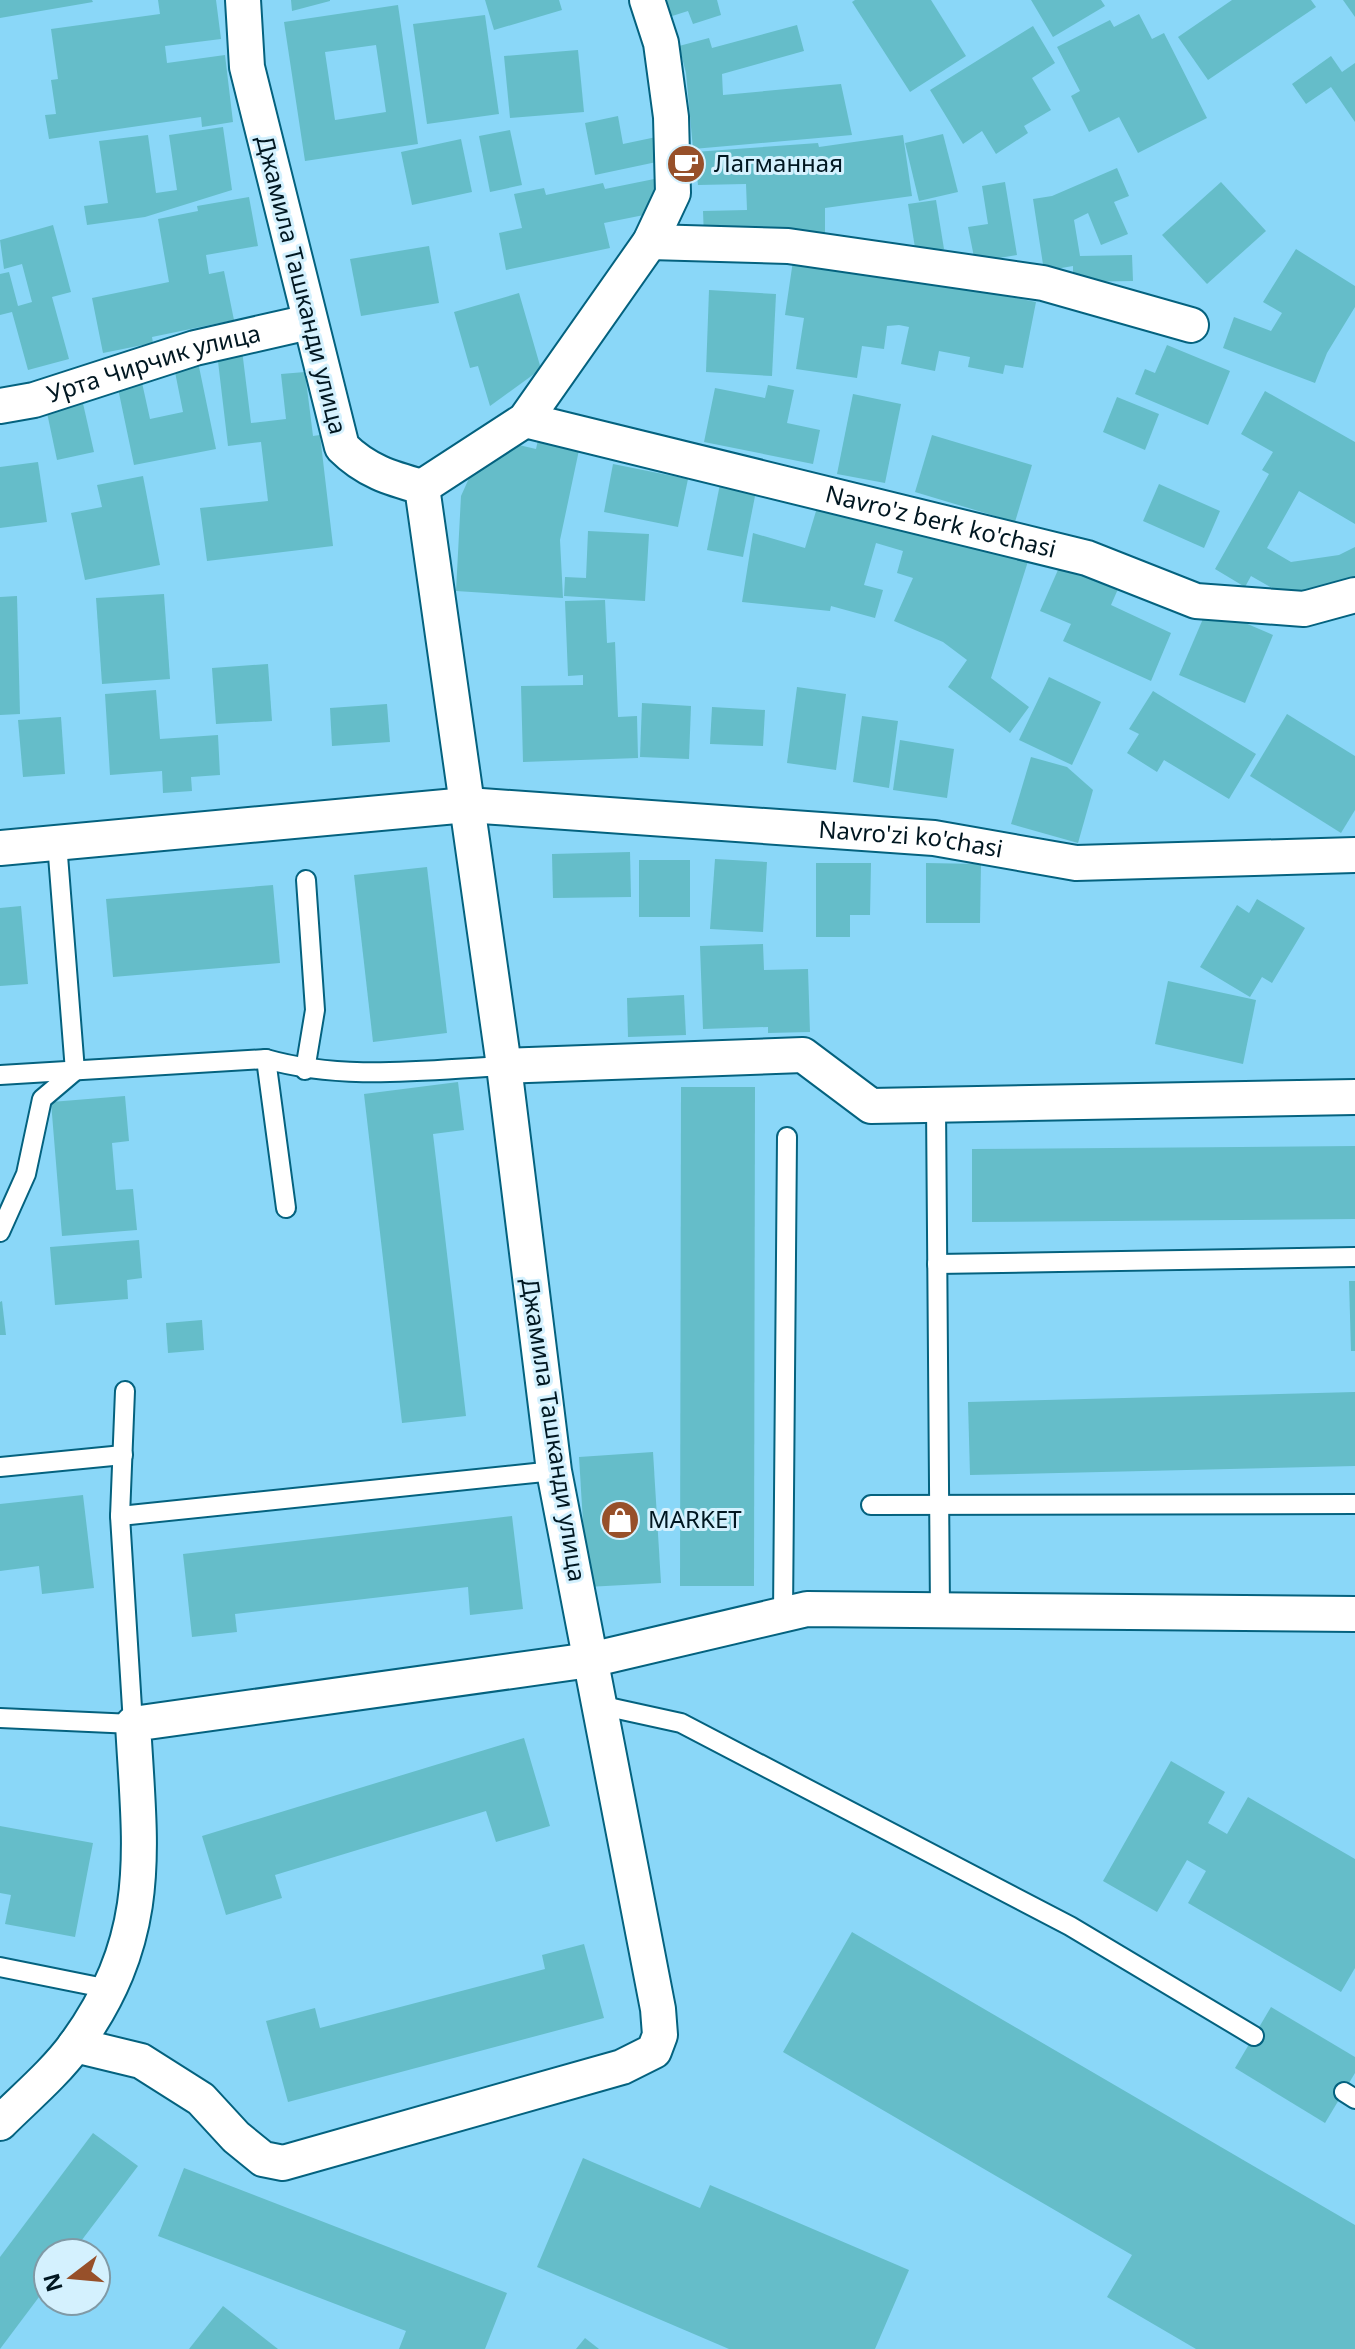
<svg xmlns="http://www.w3.org/2000/svg" width="1355" height="2349" font-family="'Noto Sans',sans-serif">
<rect width="100%" height="100%" fill="#8ad7f8"/>
<g fill="#65bdc9" fill-rule="evenodd">
<path d="M0,0H92L93,2L0,18Z"/>
<path d="M158,0H216L221,39L165,46L167,63L225,55L233,122L202,127L201,117L49,139L45,115L56,114L51,80L58,79L51,29L160,14Z"/>
<path d="M291,0H330V1L292,11Z"/>
<path d="M485,0H559L562,10L494,30Z"/>
<path d="M664,0H717L721,15L693,24L688,11L669,17Z"/>
<path d="M855,0H931L966,56L910,92L852,2Z"/>
<path d="M1031,0H1101L1105,6L1053,37Z"/>
<path d="M1232,0H1311L1316,7L1208,80L1178,37Z"/>
<path d="M1343,0H1355V17Z"/>
<path d="M398,5L418,144L305,161L284,22ZM376,45L386,112L335,120L325,52Z"/>
<path d="M1139,14L1152,39L1164,33L1207,118L1138,153L1119,117L1089,132L1071,96L1080,91L1057,47L1110,20L1114,27Z"/>
<path d="M485,15L499,114L427,124L413,24Z"/>
<path d="M797,25L804,51L722,74L723,95L841,84L852,135L693,149L686,73L679,46L709,38L712,48Z"/>
<path d="M1033,26L1055,63L1032,78L1051,110L1024,126L1028,133L996,154L982,131L963,144L930,90Z"/>
<path d="M578,50L584,112L510,118L504,56Z"/>
<path d="M1331,56L1342,72L1355,63V122L1331,87L1306,104L1292,84Z"/>
<path d="M618,116L623,144L661,136L666,160L595,175L585,123Z"/>
<path d="M223,127L232,190L145,217L87,225L84,206L108,203L99,141L148,135L156,193L177,190L169,135Z"/>
<path d="M510,130L522,185L490,192L479,136Z"/>
<path d="M943,134L958,192L919,201L905,143Z"/>
<path d="M903,135L912,196L825,208V235L704,238L703,211L747,210L746,184L698,185L694,152L818,143L819,147Z"/>
<path d="M461,139L472,192L412,205L401,152Z"/>
<path d="M1117,168L1129,196L1114,202L1128,234L1101,245L1088,213L1074,220L1080,256L1132,255L1133,281L1073,282V266L1044,271L1033,199L1052,196Z"/>
<path d="M664,177L649,214L604,223L610,248L506,270L499,233L522,228L514,194L544,188L546,195L603,183L605,189Z"/>
<path d="M1005,182L1017,255L975,262L968,227L988,224L982,186Z"/>
<path d="M1221,182L1266,231L1207,284L1162,235Z"/>
<path d="M249,197L258,246L206,255L209,274L224,271L234,320L152,337L153,343L103,353L92,298L169,282L158,219L198,211L197,206Z"/>
<path d="M936,200L944,249L916,254L908,204Z"/>
<path d="M53,225L71,292L52,297L69,359L28,370L12,312L0,315V274L9,272L18,306L32,302L22,264L4,269L0,240Z"/>
<path d="M429,246L439,303L361,316L350,259Z"/>
<path d="M1296,249L1355,286V307L1327,353L1315,383L1223,348L1234,317L1271,331L1282,313L1263,302Z"/>
<path d="M794,254L1036,302L1023,368L1005,365L1003,374L968,367L970,357L939,351L935,371L901,364L909,327L899,325L887,326L884,349L862,346L857,378L796,369L804,318L785,315Z"/>
<path d="M709,290L776,294L772,376L706,372Z"/>
<path d="M519,293L541,369L490,406L478,366L470,368L454,312Z"/>
<path d="M1167,345L1230,371L1208,425L1135,394L1145,369L1155,373Z"/>
<path d="M242,350L251,423L286,419L281,374L305,372L313,436L320,435L333,546L207,561L200,508L268,501L261,442L228,446L217,353Z"/>
<path d="M197,357L216,449L134,465L115,374L139,369L150,419L183,412L173,362Z"/>
<path d="M768,385L794,390L787,423L820,430L813,464L704,442L715,388L765,398Z"/>
<path d="M1265,391L1355,442V524L1299,491L1267,548L1291,562L1339,555L1355,547V580L1343,586L1281,593L1251,576L1245,587L1215,569L1269,474L1262,470L1273,452L1241,434Z"/>
<path d="M853,394L901,404L885,483L837,474Z"/>
<path d="M1117,397L1159,414L1145,450L1103,432Z"/>
<path d="M82,399L94,452L57,460L46,408Z"/>
<path d="M932,435L1032,465L1015,522L915,492Z"/>
<path d="M538,440L579,450L560,540L563,598L456,591L461,496L470,476L501,441L536,449Z"/>
<path d="M38,462L47,522L0,528V467Z"/>
<path d="M613,464L688,479L678,527L604,512Z"/>
<path d="M143,476L160,565L85,580L71,513L102,507L97,485Z"/>
<path d="M721,479L757,486L743,557L707,550Z"/>
<path d="M1159,484L1220,511L1204,548L1143,521Z"/>
<path d="M819,501L1030,555L991,678L1029,707L1010,733L948,687L967,660L943,642L894,621L913,578L897,573L903,551L876,543L864,585L883,590L875,618L831,606L830,611L742,602L753,533L805,548Z"/>
<path d="M588,531L649,534L645,601L564,596L565,577L586,578Z"/>
<path d="M1061,563L1118,589L1111,605L1171,633L1151,681L1063,641L1071,624L1040,611Z"/>
<path d="M164,594L170,679L102,684L96,598Z"/>
<path d="M17,596L20,714L0,715V597Z"/>
<path d="M605,600L607,643L615,642L618,717L637,716L638,758L523,762L521,686L583,685V675L568,676L565,601Z"/>
<path d="M1208,607L1273,635L1245,703L1179,675Z"/>
<path d="M268,664L272,721L216,724L212,668Z"/>
<path d="M1049,677L1101,702L1072,765L1019,740Z"/>
<path d="M797,687L846,694L836,770L787,763Z"/>
<path d="M156,690L160,739L218,735L220,775L191,777L192,791L163,793L162,771L110,775L105,694Z"/>
<path d="M1153,691L1256,754L1229,799L1164,760L1157,772L1127,753L1139,734L1129,729Z"/>
<path d="M642,703L691,706L689,759L640,757Z"/>
<path d="M387,704L390,742L332,746L330,708Z"/>
<path d="M712,707L765,710L763,746L710,744Z"/>
<path d="M1287,714L1355,756V810L1341,833L1250,776Z"/>
<path d="M862,716L898,721L889,788L853,782Z"/>
<path d="M61,717L65,774L23,777L18,720Z"/>
<path d="M900,740L954,749L947,798L893,790Z"/>
<path d="M1031,757L1067,767L1093,790L1078,843L1011,824Z"/>
<path d="M630,852L631,897L553,898L552,854Z"/>
<path d="M715,859L767,862L763,932L710,929Z"/>
<rect x="639" y="860" width="51" height="57"/>
<path d="M816,863H871L870,915H850V937H816Z"/>
<path d="M926,863L981,864L980,923H926Z"/>
<path d="M427,867L447,1033L373,1042L354,875Z"/>
<path d="M273,885L280,963L113,977L106,899Z"/>
<path d="M1257,899L1305,928L1272,983L1262,977L1250,997L1200,967L1237,905L1249,913Z"/>
<path d="M21,906L28,984L0,986V908Z"/>
<path d="M763,944L764,970L808,969L810,1032L768,1033V1027L703,1029L700,946Z"/>
<path d="M1168,981L1256,1000L1243,1064L1155,1044Z"/>
<path d="M684,995L686,1035L628,1037L627,998Z"/>
<path d="M458,1082L464,1130L433,1134L466,1416L402,1423L364,1094Z"/>
<path d="M681,1087H755L754,1586H680Z"/>
<path d="M125,1096L129,1141L112,1143L116,1190L133,1189L137,1230L62,1236L51,1102Z"/>
<path d="M1355,1146V1219L972,1222V1149Z"/>
<path d="M139,1240L142,1278L127,1280L128,1299L55,1305L50,1247Z"/>
<path d="M1349,1281H1355V1351H1351Z"/>
<path d="M2,1301L6,1335H0V1302Z"/>
<path d="M202,1320L204,1350L168,1353L166,1323Z"/>
<path d="M1355,1392V1466L970,1475L968,1402Z"/>
<path d="M653,1452L661,1583L587,1587L579,1457Z"/>
<path d="M83,1495L94,1588L42,1594L39,1566L0,1571V1504Z"/>
<path d="M512,1516L523,1609L470,1615L468,1587L235,1614L237,1632L192,1637L183,1554Z"/>
<path d="M524,1738L550,1826L496,1842L486,1811L275,1875L282,1898L226,1915L202,1836Z"/>
<path d="M1171,1761L1225,1792L1208,1823L1227,1834L1248,1797L1355,1859V1968L1341,1992L1188,1903L1206,1871L1187,1860L1157,1912L1103,1881Z"/>
<path d="M0,1826L93,1843L75,1937L5,1924L11,1895L0,1893Z"/>
<path d="M852,1932L1355,2225V2349H1196L1107,2297L1132,2255L783,2052Z"/>
<path d="M584,1944L604,2018L288,2102L266,2021L315,2008L320,2028L545,1969L542,1955Z"/>
<path d="M1271,2007L1355,2057V2073L1325,2123L1235,2068Z"/>
<path d="M93,2133L138,2166L72,2253H48V2285L0,2349V2257Z"/>
<path d="M583,2158L700,2208L710,2185L909,2270L875,2349H729L537,2267Z"/>
<path d="M184,2168L507,2293L485,2349H399L406,2331L158,2236Z"/>
<path d="M223,2306L278,2349H189Z"/>
<path d="M585,2338L599,2349H576Z"/>
</g>
<g fill="none" stroke-linecap="round" stroke-linejoin="round">
<defs>
<g id="lane">
<path d="M266,1059L286,1208"/>
<path d="M305,1070L315,1010L306,880"/>
<path d="M0,1075L266,1059C343,1081 424,1070 504,1066"/>
<path d="M936,1105L940,1610"/>
<path d="M0,1232L26,1174L42,1099L75,1071L57,843"/>
<path d="M937,1264L1355,1257"/>
<path d="M0,1467L123,1455"/>
<path d="M871,1505L1355,1504"/>
<path d="M120,1516L554,1471"/>
<path d="M783,1615L787,1137"/>
<path d="M599,1705L681,1723L1070,1926L1254,2036"/>
<path d="M0,1718L133,1724L120,1516L125,1391"/>
<path d="M0,1967L109,1989"/>
<path d="M1344,2092L1355,2099"/>
</g>
<g id="street">
<path d="M650,242L788,246L1043,283L1191,325"/>
<path id="s1" d="M0,406L34,400L195,348L309,322"/>
<path id="s2" d="M525,420L1087,558L1196,601L1304,609L1355,595"/>
<path d="M422,487L525,420L650,242L673,193L671,117L661,43L647,0"/>
<path id="s3" d="M0,848L467,805L934,838L1076,863L1355,855"/>
<path d="M504,1066L803,1055L871,1106L1355,1097"/>
<path d="M75,2045L141,2061L201,2099L236,2137L263,2159L283,2163L622,2067L654,2051L660,2035L658,2009L554,1471L504,1066L422,487C390,478 366,471 342,447L247,67L243,0"/>
<path d="M0,2123C25,2098 55,2073 76,2044C155,1934 140,1850 133,1724L590,1660L807,1609L1355,1614"/>
</g>
</defs>
<use href="#lane" stroke="#04627f" stroke-width="22"/>
<use href="#street" stroke="#04627f" stroke-width="38"/>
<use href="#lane" stroke="#fff" stroke-width="18"/>
<use href="#street" stroke="#fff" stroke-width="34"/>
</g>
<defs>
<symbol id="cafe-disc" viewBox="-11 -11 22 22"><circle r="9.5" fill="#97502a" stroke="#d4f1fe"/><path d="M-5.5-4.5H6V0H3Q3 3.5 0 3.5H-2.5Q-5.5 3.5-5.5 0ZM3-3.2v2h1.7v-2ZM-6 4.5H4V6H-6Z" fill="#fff"/></symbol>
<symbol id="shop-disc" viewBox="-11 -11 22 22"><circle r="9.5" fill="#97502a" stroke="#d4f1fe"/><path d="M-5-2.5h2.3a2.7 3.5 0 0 1 5.4 0H5L5.5 6h-11ZM-1.5-2.5h3a1.5 2.3 0 0 0-3 0Z" fill="#fff"/></symbol>
</defs>
<g fill-rule="evenodd">
<use href="#cafe-disc" x="664" y="142" width="44" height="44"/>
<use href="#shop-disc" x="598" y="1498" width="44" height="44"/>
</g>
<g text-anchor="middle" stroke-width="6" stroke-linejoin="round" paint-order="stroke">
<g font-size="24" fill="#011721" stroke="#d4f1fe" text-anchor="start">
<text x="714" y="172">Лагманная</text>
<text x="648" y="1528">MARKET</text>
</g>
<g font-size="24" fill="#011721" stroke="#d4f1fe">
<text transform="translate(301 285) rotate(76)" y="8">Джамила Ташканди улица</text>
<text dy="8" stroke="none"><textPath href="#s1" startOffset="160">Урта Чирчик улица</textPath></text>
<text dy="8" stroke="none"><textPath href="#s2" startOffset="428">Navro'z berk ko'chasi</textPath></text>
<text dy="8" stroke="none"><textPath href="#s3" startOffset="914">Navro'zi ko'chasi</textPath></text>
<text transform="translate(553 1430) rotate(81)" y="8">Джамила Ташканди улица</text>
</g>
</g>
<g transform="translate(72 2277) rotate(254)"><circle r="38" fill="#d4f1fe" stroke="#809aa6" stroke-width="2"/>
<path d="M0-6L14 30L0 20L-14 30Z" fill="#97502a"/>
<text y="-12" font-size="22" font-weight="bold" text-anchor="middle" fill="#011721">N</text>
</g>
</svg>
